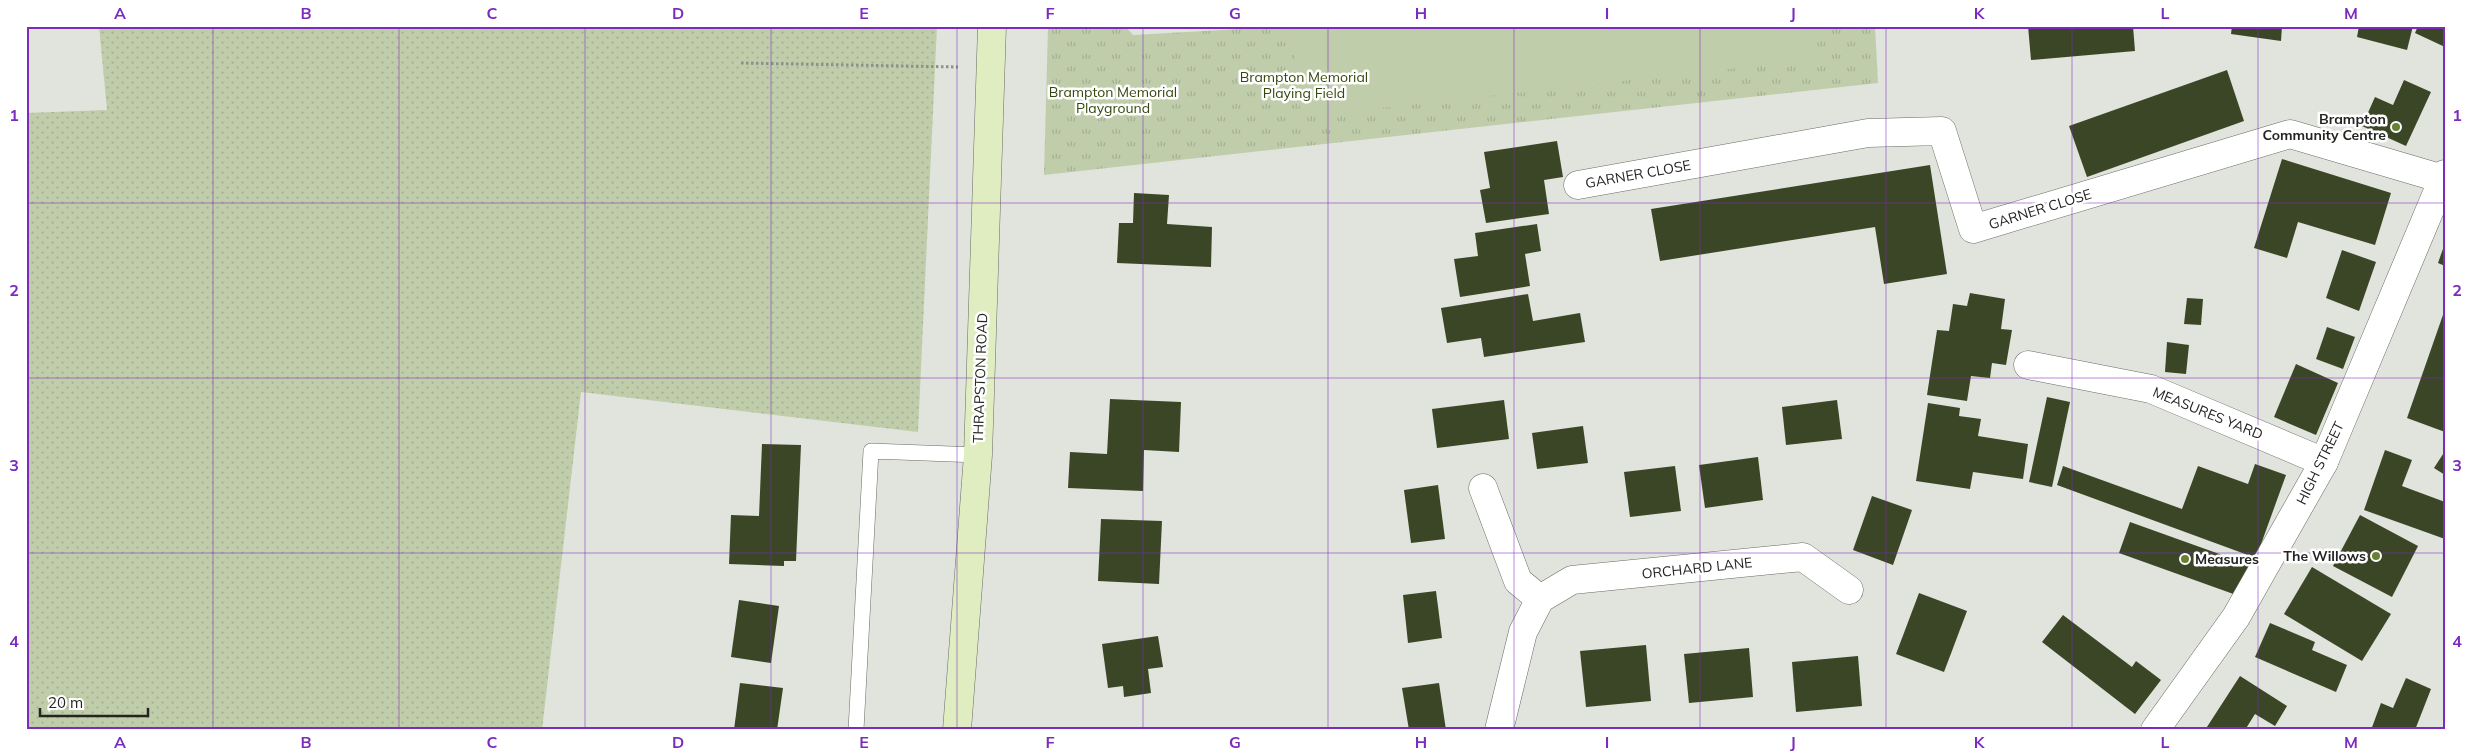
<svg xmlns="http://www.w3.org/2000/svg" width="2471" height="756" font-family="Mulish,sans-serif">
<defs>
<pattern id="grass-dots" width="8" height="8" patternUnits="userSpaceOnUse" patternTransform="scale(1.25)"><rect width="8" height="8" fill="#c0cdaa"/><path d="M2 2h.1M6 6h.1" fill="none" stroke="#a5b092" stroke-width="1.8" stroke-linecap="round"/></pattern>
<pattern id="park-tufts" width="24" height="20" patternUnits="userSpaceOnUse" patternTransform="scale(1.25)"><rect width="24" height="20" fill="#c0cdaa"/><path d="M3 7l-1-3M5 7V3M7 7l1-3M15 17l-1-3M17 17v-4M19 17l1-3" fill="none" stroke="#a5b092"/></pattern>
</defs>
<rect width="100%" height="100%" fill="#e0e4dc"/>
<path fill="url(#grass-dots)" d="M99,26H937L918,432L581,392L542,730H26V113L107,110Z"/>
<path fill="url(#park-tufts)" d="M1048,26H1125L1133,35L1240,29L1241,26H1875L1878,83L1044,175Z"/>
<path fill="#c0cdaa" d="M1291,26H1815L1819,59L1301,117Z"/>
<g fill="#3b4626">
<path d="M2028,26H2133L2135,51L2031,60Z"/>
<path d="M2232,26H2282L2281,41L2231,34Z"/>
<path d="M2359,26H2413L2407,50L2357,37Z"/>
<path d="M2418,26H2445V47L2415,33Z"/>
<path d="M2227,70L2244,121L2087,177L2069,126Z"/>
<path d="M2404,80L2431,92L2406,146L2362,126L2375,97L2393,105Z"/>
<path d="M1557,141L1563,177L1544,180L1549,214L1486,223L1480,190L1490,188L1484,152Z"/>
<path d="M2282,159L2391,193L2375,245L2298,222L2287,258L2254,248Z"/>
<path d="M1930,165L1947,274L1884,284L1875,227L1660,261L1651,209Z"/>
<path d="M1134,193L1169,195L1167,224L1212,227L1211,267L1117,263L1119,223H1133Z"/>
<path d="M1537,224L1541,251L1525,254L1530,286L1460,297L1454,259L1478,256L1475,233Z"/>
<path d="M2444,246H2445V266L2438,263Z"/>
<path d="M2342,250L2376,262L2359,311L2326,298Z"/>
<path d="M1970,293L2005,299L2001,329L2012,330L2006,365L1992,363L1990,378L1971,376L1967,401L1927,395L1937,330L1949,331L1953,304L1967,306Z"/>
<path d="M1528,294L1533,321L1580,313L1585,342L1484,357L1481,338L1447,343L1441,308Z"/>
<path d="M2187,298L2203,299L2201,325L2184,324Z"/>
<path d="M2444,312H2445V432L2407,418Z"/>
<path d="M2327,327L2355,337L2343,369L2316,359Z"/>
<path d="M2167,342L2189,345L2186,374L2165,372Z"/>
<path d="M2296,364L2338,383L2316,435L2274,417Z"/>
<path d="M2047,397L2070,402L2052,487L2029,482Z"/>
<path d="M1110,399L1181,402L1179,452L1144,450L1143,491L1068,488L1070,452L1107,454Z"/>
<path d="M1504,400L1509,439L1437,448L1432,409Z"/>
<path d="M1837,400L1842,439L1786,445L1782,407Z"/>
<path d="M1928,403L1960,408L1959,416L1981,419L1978,436L2028,444L2023,479L1973,472L1970,489L1916,481Z"/>
<path d="M1583,426L1588,463L1537,469L1532,433Z"/>
<path d="M762,444L801,445L796,561H784V566L729,564L731,515L759,516Z"/>
<path d="M2385,450L2412,460L2402,486L2445,502V539L2364,510Z"/>
<path d="M2445,451V475L2434,468Z"/>
<path d="M1758,457L1763,500L1705,508L1699,465Z"/>
<path d="M2255,464L2286,475L2256,558L2057,485L2063,466L2182,509L2198,466L2248,484Z"/>
<path d="M1675,466L1681,511L1630,517L1624,472Z"/>
<path d="M1438,485L1445,539L1411,543L1404,490Z"/>
<path d="M1872,496L1912,510L1893,565L1853,550Z"/>
<path d="M2360,515L2418,546L2392,597L2333,566Z"/>
<path d="M1101,519L1162,521L1159,584L1098,581Z"/>
<path d="M2130,522L2250,565L2239,596L2119,553Z"/>
<path d="M2312,567L2391,614L2362,661L2284,614Z"/>
<path d="M1436,591L1442,638L1408,643L1403,595Z"/>
<path d="M1919,593L1967,611L1944,672L1896,654Z"/>
<path d="M739,600L779,606L771,663L731,657Z"/>
<path d="M2063,615L2132,667L2136,661L2161,680L2135,714L2042,642Z"/>
<path d="M2270,623L2315,642L2312,650L2347,665L2336,692L2255,657Z"/>
<path d="M1158,636L1163,667L1148,669L1151,693L1124,697L1123,686L1108,688L1102,644Z"/>
<path d="M1646,645L1651,701L1586,707L1580,651Z"/>
<path d="M1749,648L1753,697L1689,703L1684,654Z"/>
<path d="M1858,656L1862,706L1796,712L1792,662Z"/>
<path d="M2240,676L2287,706L2275,726L2255,714L2245,730H2205Z"/>
<path d="M2406,678L2431,689L2415,730H2371L2381,703L2393,708Z"/>
<path d="M740,683L783,688L777,730H734Z"/>
<path d="M1439,683L1446,730H1409L1402,688Z"/>
</g>
<g fill="none" stroke-linecap="round" stroke-linejoin="round">
<defs>
<path id="service" d="M856,730L871,451L978,455"/>
<g id="minor">
<path d="M1578,185L1868,133L1942,131L1973,229L2290,134L2443,179"/>
<path d="M2028,365L2151,389L2324,462"/>
<path d="M1483,488L1518,581L1540,599"/>
<path d="M1499,730L1523,632L1540,599L1572,580L1803,557L1849,590"/>
</g>
<path id="tertiary" d="M2155,730L2236,617L2324,462L2445,174"/>
<path id="secondary" d="M957,730L978,455L992,26"/>
</defs>
<use href="#service" stroke="#696c65" stroke-width="16"/>
<use href="#minor" stroke="#696c65" stroke-width="29"/>
<use href="#tertiary" stroke="#696c65" stroke-width="29"/>
<use href="#secondary" stroke="#696c65" stroke-width="29"/>
<path stroke="#8e908b" stroke-width="3" stroke-dasharray="2.5 2.5" stroke-linecap="butt" d="M741,63L958,67"/>
<use href="#service" stroke="#fff" stroke-width="15"/>
<use href="#minor" stroke="#fff" stroke-width="28"/>
<use href="#tertiary" stroke="#fff" stroke-width="28"/>
<use href="#secondary" stroke="#e0edc1" stroke-width="28"/>
</g>
<path fill="none" stroke="#7b2cbf" stroke-width="1" stroke-opacity="0.55" d="M213,26V730M399,26V730M585,26V730M771,26V730M957,26V730M1143,26V730M1328,26V730M1514,26V730M1700,26V730M1886,26V730M2072,26V730M2258,26V730M26,203H2445M26,378H2445M26,553H2445"/>
<g fill="#678033" stroke="#fff" stroke-width="2">
<circle cx="2396" cy="127" r="5"/>
<circle cx="2376" cy="556" r="5"/>
<circle cx="2185" cy="559" r="5"/>
</g>
<g text-anchor="middle" stroke-width="5" stroke-linejoin="round" paint-order="stroke">
<g font-size="14" fill="#35470c" stroke="#fff">
<text x="1304" y="82">Brampton Memorial<tspan x="1304" dy="16">Playing Field</tspan></text>
<text x="1113" y="97">Brampton Memorial<tspan x="1113" dy="16">Playground</tspan></text>
</g>
<g font-size="14" font-weight="bold" fill="#242523" stroke="#fff" text-anchor="end">
<text x="2386" y="124">Brampton<tspan x="2386" dy="16">Community Centre</tspan></text>
<text x="2366" y="561">The Willows</text>
<text x="2195" y="564" text-anchor="start">Measures</text>
</g>
<g font-size="14" fill="#242523" stroke="#fff">
<text transform="translate(1638 174) rotate(-10)" y="5">GARNER CLOSE</text>
<text transform="translate(2040 209) rotate(-17)" y="5">GARNER CLOSE</text>
<text transform="translate(980 378) rotate(-88)" y="5">THRAPSTON ROAD</text>
<text transform="translate(2208 413) rotate(22)" y="5">MEASURES YARD</text>
<text transform="translate(2320 463) rotate(-64)" y="5">HIGH STREET</text>
<text transform="translate(1697 568) rotate(-6)" y="5">ORCHARD LANE</text>
</g>
</g>
<rect width="2471" height="756" fill="none" stroke="#ffffff" stroke-width="55"/>
<path d="M40 708v8h108v-8" fill="none" stroke="#242523" stroke-width="2.5"/>
<text x="48" y="708" font-size="15" fill="#242523" stroke="#ffffff" stroke-width="4" paint-order="stroke">20 m</text>
<rect x="28" y="28" width="2416" height="700" fill="none" stroke="#7b2cbf" stroke-width="2"/>
<g font-size="16" text-anchor="middle" font-weight="bold" fill="#7b2cbf">
<text x="120" y="19">A</text>
<text x="306" y="19">B</text>
<text x="492" y="19">C</text>
<text x="678" y="19">D</text>
<text x="864" y="19">E</text>
<text x="1050" y="19">F</text>
<text x="1235" y="19">G</text>
<text x="1421" y="19">H</text>
<text x="1607" y="19">I</text>
<text x="1793" y="19">J</text>
<text x="1979" y="19">K</text>
<text x="2165" y="19">L</text>
<text x="2351" y="19">M</text>
<text x="14" y="121">1</text>
<text x="2457" y="121">1</text>
<text x="14" y="296">2</text>
<text x="2457" y="296">2</text>
<text x="14" y="471">3</text>
<text x="2457" y="471">3</text>
<text x="14" y="647">4</text>
<text x="2457" y="647">4</text>
<text x="120" y="748">A</text>
<text x="306" y="748">B</text>
<text x="492" y="748">C</text>
<text x="678" y="748">D</text>
<text x="864" y="748">E</text>
<text x="1050" y="748">F</text>
<text x="1235" y="748">G</text>
<text x="1421" y="748">H</text>
<text x="1607" y="748">I</text>
<text x="1793" y="748">J</text>
<text x="1979" y="748">K</text>
<text x="2165" y="748">L</text>
<text x="2351" y="748">M</text>
</g>
</svg>
